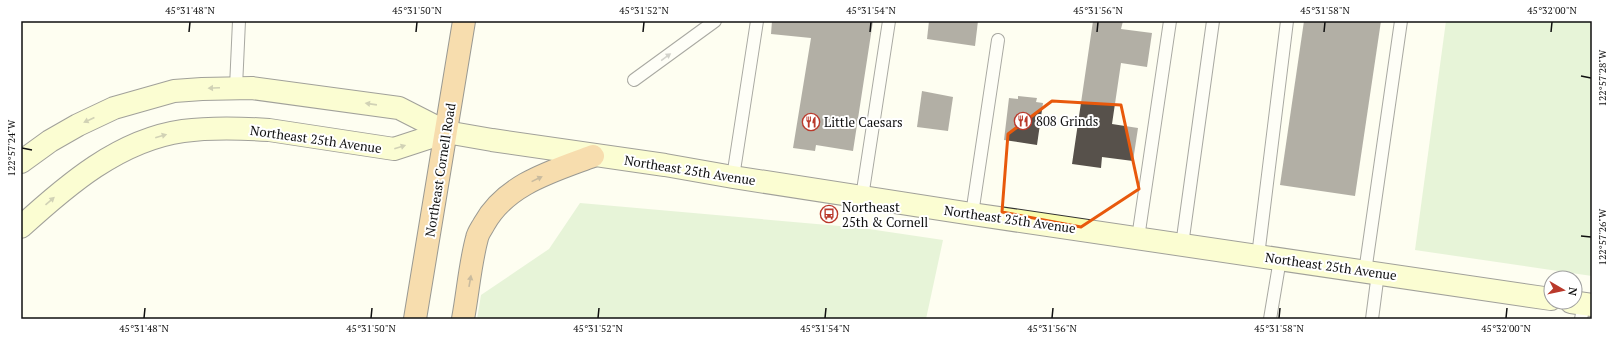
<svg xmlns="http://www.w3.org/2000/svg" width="1613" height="340" font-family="'PT Serif',serif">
<rect width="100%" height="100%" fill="#fefef1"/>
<g fill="#cce8bb">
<path d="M1446,21H1592V276L1415,250Z"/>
<path d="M580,203L862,228L943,240L926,319H477L481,295L549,249Z"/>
</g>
<g fill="#57514b">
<path d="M772,21H873L853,151L816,145L815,151L793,148L811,38L771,34Z"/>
<path d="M929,21H978L975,46L927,39Z"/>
<path d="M1093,21H1123L1121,29L1152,33L1147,67L1121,63L1112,124L1138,128L1133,161L1102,157L1101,168L1072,164Z"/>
<path d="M1304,21H1381L1355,196L1280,185Z"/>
<path d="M922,91L953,97L948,131L917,127Z"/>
<path d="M1018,96L1037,98L1036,102L1043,103L1037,145L1004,140L1009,98L1018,99Z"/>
</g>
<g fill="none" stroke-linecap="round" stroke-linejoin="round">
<defs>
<g id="lane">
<path d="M634,80L715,21"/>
<path d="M236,87L239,21"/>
<path d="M733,177L757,21"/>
<path d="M862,197L889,21"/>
<path d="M972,214L998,40"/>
<path d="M1138,238L1170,21"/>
<path d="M1182,245L1213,21"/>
<path d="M1258,256L1287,21"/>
<path d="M1365,272L1401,21"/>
<path d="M1270,319L1280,259"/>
<path d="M1372,319L1378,273"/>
<path d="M1581,319L1584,304"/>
</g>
<g id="secondary">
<path d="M21,162L50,141L78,125L114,108L174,91L202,89L252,88L399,108L446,132L492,140L665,165L733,177L972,214L1551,299"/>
<path d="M21,227C67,185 119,140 183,131C212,127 240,128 269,130L394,149L446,132"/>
<path d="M1571,302L1592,305"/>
</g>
<g id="highway">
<path d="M415,319L464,21"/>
<path d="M463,319C468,292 470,264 477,238C478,233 482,228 484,224C506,184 553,171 593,156"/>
</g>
</defs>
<use href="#lane" stroke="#424242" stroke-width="14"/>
<use href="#secondary" stroke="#313131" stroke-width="24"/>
<use href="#highway" stroke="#202020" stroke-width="24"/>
<use href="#lane" stroke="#fff" stroke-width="12"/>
<use href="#secondary" stroke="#f9fcae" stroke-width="22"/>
<use href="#highway" stroke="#efb55e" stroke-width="22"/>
</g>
<defs><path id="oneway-solid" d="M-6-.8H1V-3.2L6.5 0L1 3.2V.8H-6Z"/></defs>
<use fill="#9f9f9f" href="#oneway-solid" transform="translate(666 57) rotate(-36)"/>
<g fill="#9b9d6e">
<use href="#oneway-solid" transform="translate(214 88) rotate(178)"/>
<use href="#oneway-solid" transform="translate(371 104) rotate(-172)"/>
<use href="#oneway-solid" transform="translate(89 120) rotate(155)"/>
<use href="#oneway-solid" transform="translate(161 136) rotate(-16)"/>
<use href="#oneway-solid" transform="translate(400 147) rotate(-18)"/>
<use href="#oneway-solid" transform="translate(50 201) rotate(-41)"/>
</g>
<g fill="#8a6a3a">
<use href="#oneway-solid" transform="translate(537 179) rotate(-26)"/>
<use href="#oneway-solid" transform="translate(470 281) rotate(-80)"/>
</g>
<path d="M0 0H1613V340H0ZM1052,101L1121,105L1139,189L1081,227L1002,212L1008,134Z" fill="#fefef1" fill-opacity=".55" fill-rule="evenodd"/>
<path fill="none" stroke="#e8590c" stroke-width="3" stroke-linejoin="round" d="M1052,101L1121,105L1139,189L1081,227L1002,212L1008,134Z"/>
<path fill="none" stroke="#0f0f0f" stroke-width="1.5" d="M189,32L190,22M416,32L417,22M643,32L644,22M870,32L871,22M1097,32L1098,22M1324,32L1325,22M1551,32L1552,22M1581,76L1591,78M22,148L32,150M1581,236L1591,237M144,318L145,308M371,318L372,308M598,318L599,308M825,318L826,308M1052,318L1053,308M1279,318L1280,308M1506,318L1507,308"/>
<defs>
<symbol id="restaurant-ring" viewBox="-11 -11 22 22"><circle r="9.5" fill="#fff" stroke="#ba392b" stroke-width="1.5"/><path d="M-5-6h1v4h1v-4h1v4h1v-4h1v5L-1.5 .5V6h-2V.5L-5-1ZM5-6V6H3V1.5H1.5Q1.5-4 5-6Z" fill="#ba392b"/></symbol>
<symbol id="bus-ring" viewBox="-11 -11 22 22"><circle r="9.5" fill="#fff" stroke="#ba392b" stroke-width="1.5"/><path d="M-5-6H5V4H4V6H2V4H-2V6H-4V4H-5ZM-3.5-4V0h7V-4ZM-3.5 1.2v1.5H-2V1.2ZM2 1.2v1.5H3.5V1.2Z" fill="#ba392b"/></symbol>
</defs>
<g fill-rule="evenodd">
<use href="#restaurant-ring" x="1013" y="111" width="20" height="20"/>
<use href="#restaurant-ring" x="801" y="112" width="20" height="20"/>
<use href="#bus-ring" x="819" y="204" width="20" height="20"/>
</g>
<g text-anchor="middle" stroke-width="4" stroke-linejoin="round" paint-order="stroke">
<g font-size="13" fill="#0f0f0f" stroke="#fff" text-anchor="start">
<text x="1036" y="126">808 Grinds</text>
<text x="824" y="127">Little Caesars</text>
<text x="842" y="212">Northeast<tspan x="842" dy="15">25th &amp; Cornell</tspan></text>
</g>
<g font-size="13" fill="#0f0f0f" stroke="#fff">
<text transform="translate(316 139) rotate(8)" y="5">Northeast 25th Avenue</text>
<text transform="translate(440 170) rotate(-81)" y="5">Northeast Cornell Road</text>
<text transform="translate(690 170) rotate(9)" y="5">Northeast 25th Avenue</text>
<text transform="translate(1010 219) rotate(8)" y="5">Northeast 25th Avenue</text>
<text transform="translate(1331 266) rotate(8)" y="5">Northeast 25th Avenue</text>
</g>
</g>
<rect width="1613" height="340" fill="none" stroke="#ffffff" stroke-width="44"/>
<g transform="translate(1563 290) rotate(99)"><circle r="19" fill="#ffffff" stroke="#9f9f9f"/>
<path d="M0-3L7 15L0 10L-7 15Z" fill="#ba392b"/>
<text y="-6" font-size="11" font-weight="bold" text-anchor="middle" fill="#0f0f0f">N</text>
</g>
<rect x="22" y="22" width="1569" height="296" fill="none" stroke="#0f0f0f" stroke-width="1.5"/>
<g font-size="10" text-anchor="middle" fill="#0f0f0f">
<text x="190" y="14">45°31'48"N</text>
<text x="417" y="14">45°31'50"N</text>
<text x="644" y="14">45°31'52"N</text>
<text x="871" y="14">45°31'54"N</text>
<text x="1098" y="14">45°31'56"N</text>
<text x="1325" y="14">45°31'58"N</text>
<text x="1552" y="14">45°32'00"N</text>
<text transform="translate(1602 78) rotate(-90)" y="4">122°57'28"W</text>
<text transform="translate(11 148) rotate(-90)" y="4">122°57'24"W</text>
<text transform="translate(1602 237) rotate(-90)" y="4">122°57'26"W</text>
<text x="144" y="332">45°31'48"N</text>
<text x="371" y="332">45°31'50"N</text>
<text x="598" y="332">45°31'52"N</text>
<text x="825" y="332">45°31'54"N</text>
<text x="1052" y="332">45°31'56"N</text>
<text x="1279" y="332">45°31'58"N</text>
<text x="1506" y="332">45°32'00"N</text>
</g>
</svg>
